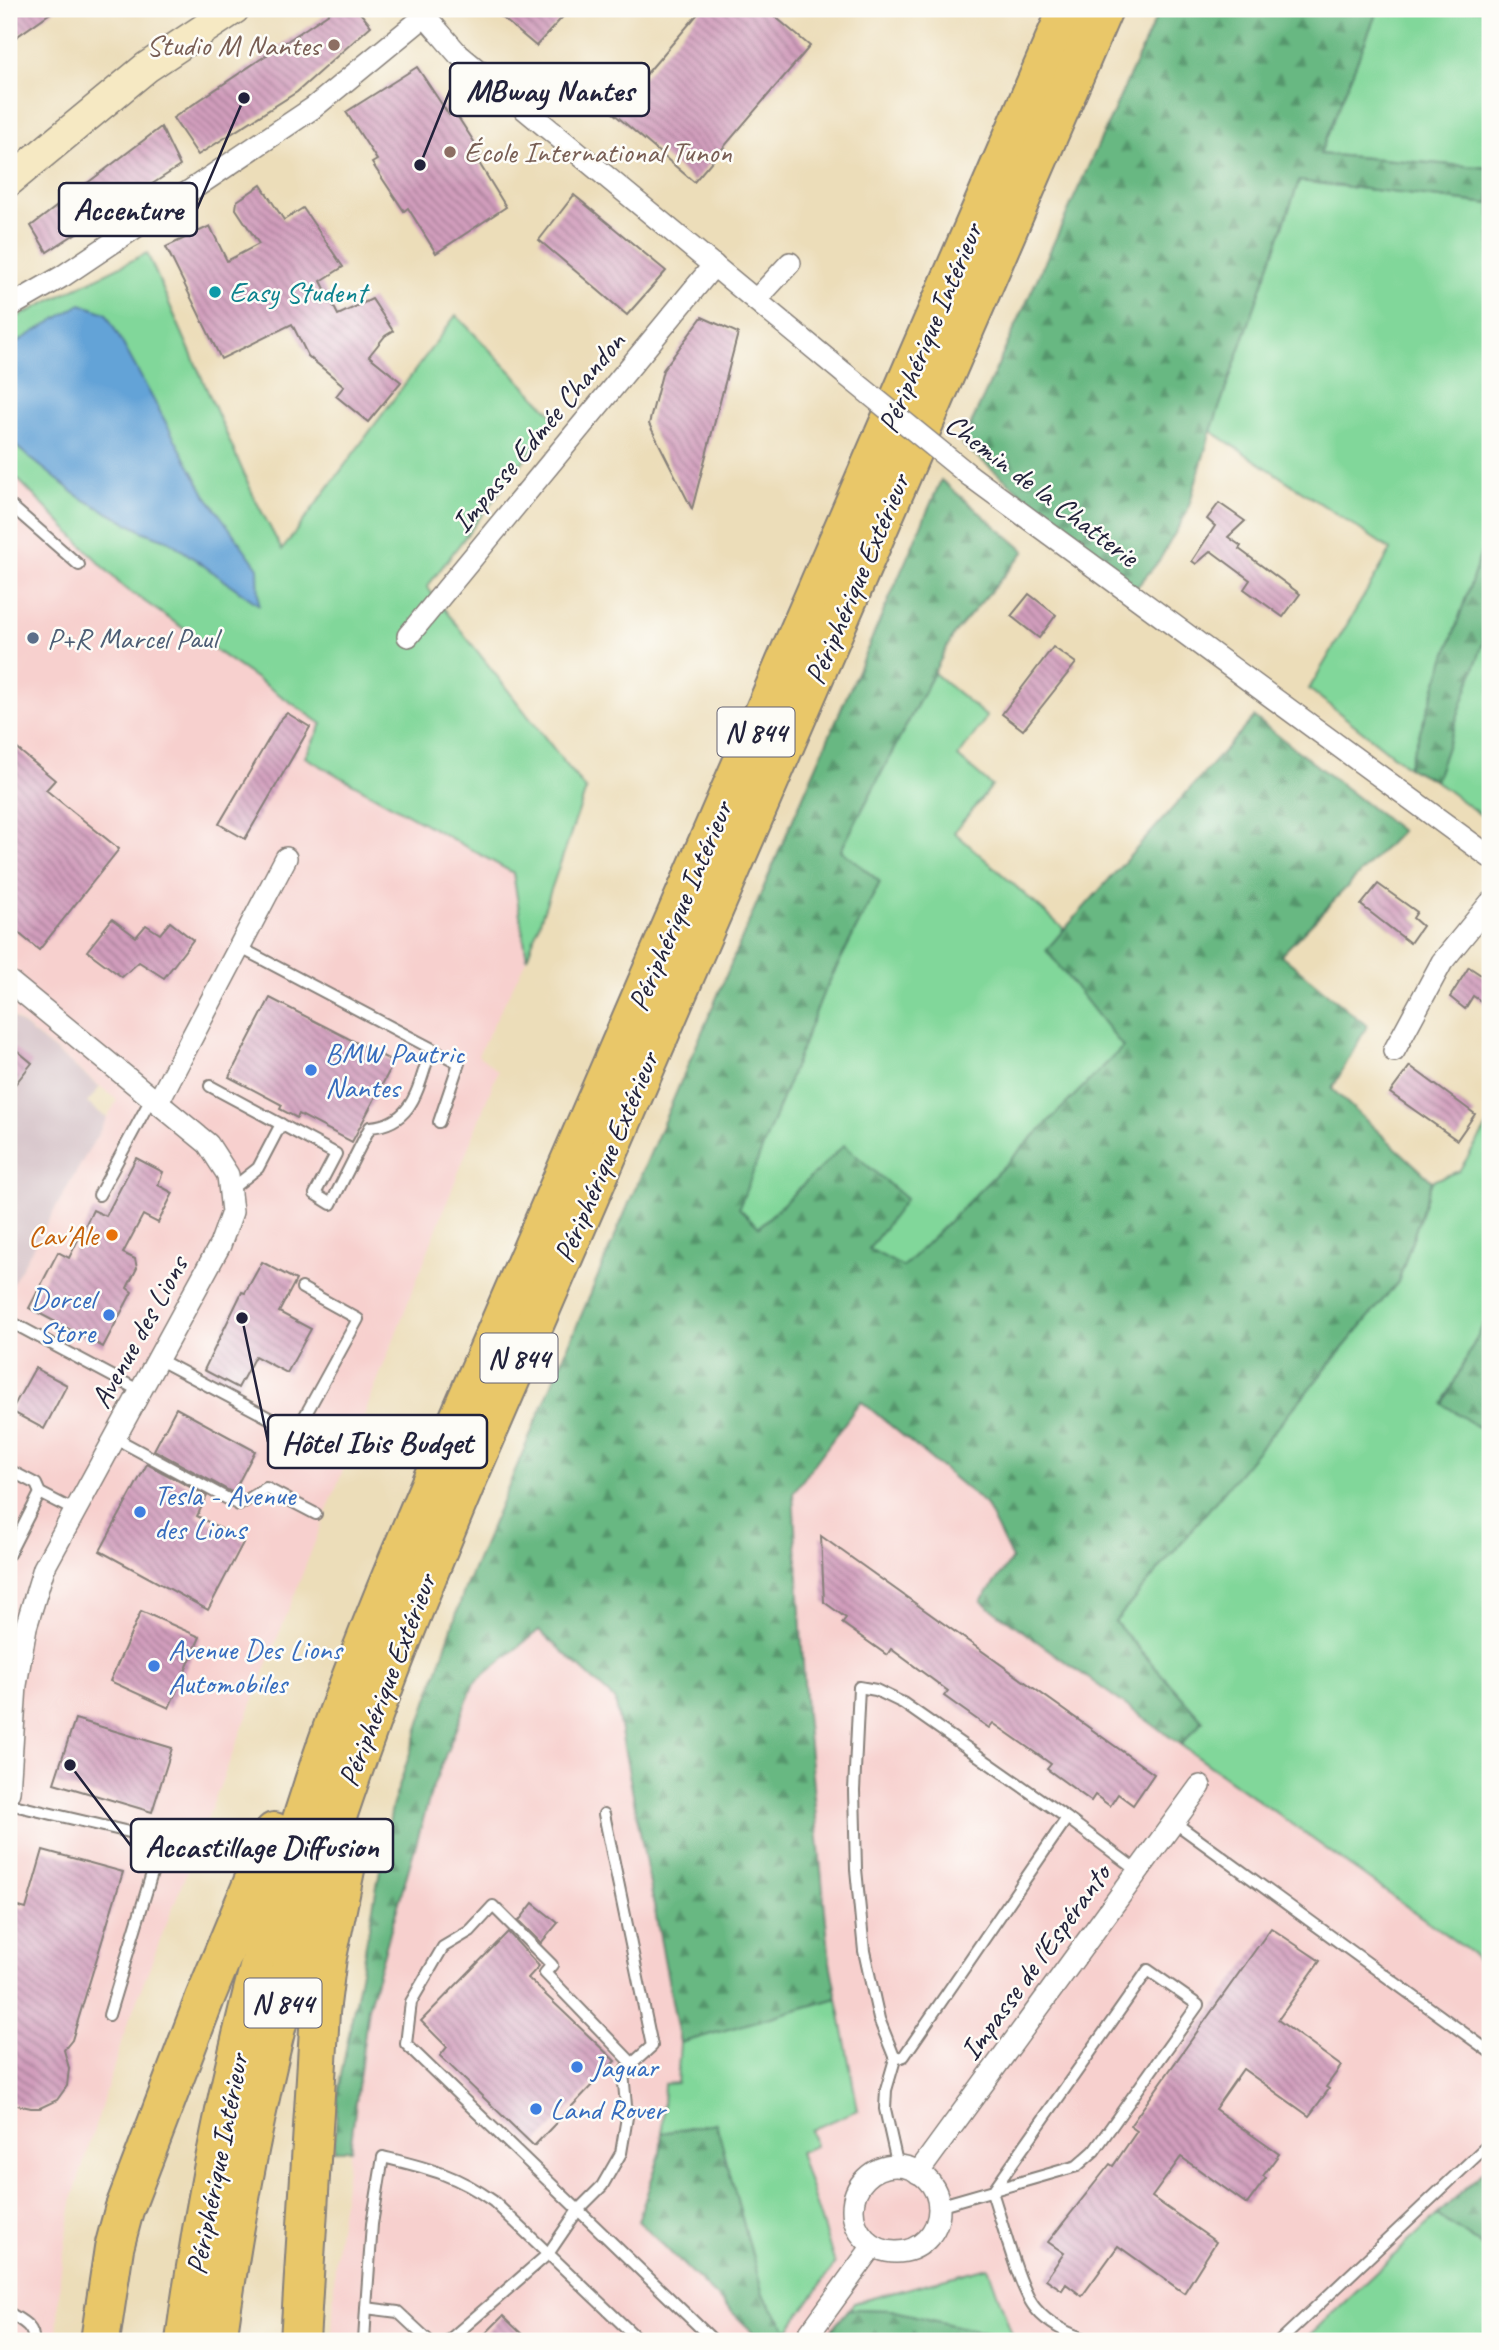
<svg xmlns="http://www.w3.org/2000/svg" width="1499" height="2350" font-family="Caveat,sans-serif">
<defs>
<pattern id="forest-firs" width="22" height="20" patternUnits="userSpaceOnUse" patternTransform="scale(1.75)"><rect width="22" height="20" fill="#68b882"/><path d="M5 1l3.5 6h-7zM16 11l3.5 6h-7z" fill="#55956c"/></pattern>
<pattern id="building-back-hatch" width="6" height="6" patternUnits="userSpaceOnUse" patternTransform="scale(1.75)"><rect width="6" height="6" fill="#d19dbc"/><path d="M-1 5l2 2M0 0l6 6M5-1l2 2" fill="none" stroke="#a9809a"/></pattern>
</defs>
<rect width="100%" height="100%" fill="#fdfcf7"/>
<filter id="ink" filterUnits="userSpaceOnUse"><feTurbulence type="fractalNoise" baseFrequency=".0143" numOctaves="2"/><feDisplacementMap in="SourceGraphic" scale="14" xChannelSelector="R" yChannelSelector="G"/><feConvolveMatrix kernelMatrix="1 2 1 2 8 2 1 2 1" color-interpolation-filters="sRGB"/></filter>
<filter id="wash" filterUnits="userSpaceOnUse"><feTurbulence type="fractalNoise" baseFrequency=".00686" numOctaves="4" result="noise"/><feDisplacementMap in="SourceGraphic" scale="28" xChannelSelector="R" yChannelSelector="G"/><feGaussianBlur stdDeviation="1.57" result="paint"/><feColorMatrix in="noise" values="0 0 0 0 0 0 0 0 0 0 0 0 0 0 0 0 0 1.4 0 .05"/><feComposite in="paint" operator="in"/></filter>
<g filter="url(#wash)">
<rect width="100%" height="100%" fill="#ecddb9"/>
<g fill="#f7d0ce">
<path d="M9,470L122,586L322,724L305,757L514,874L527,958L478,1055L498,1071L126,2028L73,2197L60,2277L57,2341H9V1290L117,1100L9,1013Z"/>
<path d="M861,1400L985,1504L1012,1559L982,1601L1473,1954L1490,1981V2165L1303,2341H1017L1014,2340L987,2267L854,2303L822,2341H781L835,2264L799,2152L811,2130L858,2110L830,1962L806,1714L793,1492Z"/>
<path d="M538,1630L615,1700L680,2043L677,2083L664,2085L660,2154L638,2221L762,2341H332L335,2259L368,2008L432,1789L474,1682Z"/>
</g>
<path fill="#d2bec4" d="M9,1014L100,1087L87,1103L107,1118L9,1290Z"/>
<g fill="#81d79a" stroke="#527c6a" stroke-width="2">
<path d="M1378,9H1490V168L1320,154Z"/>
<path d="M1299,181L1490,204V527L1408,767L1309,689L1391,550L1211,431Z"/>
<path d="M147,253L255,499L282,550L456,315L556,418L427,587L586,790L527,958L513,873L305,757L322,724L122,586L9,470V321Z"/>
<path d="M1490,623V822L1435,781Z"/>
<path d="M934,673L987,717L958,757L992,786L954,832L1064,929L1047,950L1123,1047L903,1268L869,1249L759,1228L738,1208L822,996L880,882L841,850Z"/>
<path d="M1490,1122V1312L1443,1404L1490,1435V1981L1473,1954L1181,1745L1203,1721L1115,1622L1398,1282L1432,1181L1459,1171Z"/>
<path d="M837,1998L858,2110L811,2130L815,2146L799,2152L835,2264L788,2331L763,2295L716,2123L662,2133L664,2084L677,2083L680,2043Z"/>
<path d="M1437,2215L1490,2251V2341H1303Z"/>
<path d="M988,2267L1014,2340L891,2310L849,2309L854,2303Z"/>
</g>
<g fill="url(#forest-firs)" stroke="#456d5e" stroke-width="2">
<path d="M1160,9H1378L1320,154L1490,168V204L1299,181L1211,431L1187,512L1159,561L1136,588L962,444Z"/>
<path d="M941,480L1025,551L954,634L841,850L880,882L822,996L739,1208L759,1227L844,1145L906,1199L869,1249L903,1267L1123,1047L1046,950L1254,717L1401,831L1281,955L1367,1026L1332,1089L1432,1181L1398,1282L1115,1622L1203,1721L1181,1745L981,1601L1012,1559L985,1504L861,1401L793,1493L806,1714L830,1962L837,1998L680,2043L615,1700L539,1630L474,1683L432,1789L368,2008L350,2150H334L338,2091L392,1807L465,1588L780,849Z"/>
<path d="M1490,527V623L1435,781L1408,767Z"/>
<path d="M1490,1312V1435L1443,1404Z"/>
<path d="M716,2123L763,2295L788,2331L781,2341H762L638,2221L660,2154L662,2133Z"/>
<path d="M1490,2165V2251L1437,2215Z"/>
<path d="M849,2309L891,2310L1017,2341H822Z"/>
</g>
<path fill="#64a3d7" stroke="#436289" stroke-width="2" d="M81,304L106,313L205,494L258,568L259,605L169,541L144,532L79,497L18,448L9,435V347Z"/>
<g id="blocks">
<g fill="url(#building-back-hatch)">
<path d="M9,9H56L9,42Z"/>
<path d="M335,9H357L371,26L297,92L198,155L173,118Z"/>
<path d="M492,9H570L536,46Z"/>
<path d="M702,9H766L810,46L694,182L613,113Z"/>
<path d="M417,67L449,115L454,111L482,154L476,158L506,207L436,253L408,208L404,211L372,163L377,160L346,112Z"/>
<path d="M161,127L180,166L47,252L31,226Z"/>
<path d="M261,185L284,220L303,208L343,267L321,281L338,315L372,299L393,331L385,336L369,356L401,382L368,422L336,396L344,386L308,356L292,324L221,359L166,247L210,226L227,261L259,244L236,209L237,201Z"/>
<path d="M574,195L666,271L627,315L539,240Z"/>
<path d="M702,317L738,333L692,509L649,424L663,370Z"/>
<path d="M1219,503L1245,521L1228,537L1241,546L1239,549L1300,594L1283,617L1244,589L1250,580L1211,551L1196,564L1192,561L1215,526L1207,519Z"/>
<path d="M1029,594L1056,615L1039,638L1011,616Z"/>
<path d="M1053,647L1076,663L1023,730L1002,714Z"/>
<path d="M287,713L310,727L245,839L219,824L280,720Z"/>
<path d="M9,742L55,780L46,790L119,849L39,950L9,925Z"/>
<path d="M1378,884L1417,912L1413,918L1422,926L1410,943L1361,905Z"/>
<path d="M112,919L136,937L146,925L160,934L170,922L193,940L164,978L139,962L122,977L87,951Z"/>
<path d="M1469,967L1490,981V1007L1473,996L1465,1009L1450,997Z"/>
<path d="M270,998L394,1062L352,1142L299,1114L297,1118L280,1109L282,1105L229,1077Z"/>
<path d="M9,1044L32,1063L9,1092Z"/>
<path d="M1410,1066L1475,1114L1457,1140L1390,1093Z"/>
<path d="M136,1158L163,1172L158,1185L173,1193L158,1223L143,1215L123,1253L135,1259L137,1268L127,1288L132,1292L103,1347L29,1308L58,1252L69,1258L93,1210L106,1216Z"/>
<path d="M262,1262L296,1280L279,1312L311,1329L287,1373L255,1356L238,1388L204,1370L242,1292L245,1293Z"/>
<path d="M35,1368L67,1385L44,1429L11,1411Z"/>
<path d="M176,1408L255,1451L233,1493L154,1450Z"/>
<path d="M147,1464L207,1496L197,1516L244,1541L208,1610L100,1551Z"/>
<path d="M821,1536L1154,1774L1133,1805L1118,1794L1110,1806L1095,1795L1091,1801L1047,1769L1051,1764L993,1723L989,1728L944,1696L948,1691L891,1649L887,1655L842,1623L846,1618L824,1602Z"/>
<path d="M141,1611L200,1637L169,1708L110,1681Z"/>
<path d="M75,1719L172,1748L152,1812L54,1783Z"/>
<path d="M43,1850L123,1872L72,2040L64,2050L69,2068L67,2086L57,2100L40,2108H31L17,2105L9,2100V1904L26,1909Z"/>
<path d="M533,1903L558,1923L541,1943L519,1921Z"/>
<path d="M1271,1928L1320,1961L1278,2020L1341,2066L1326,2087L1329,2089L1309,2116L1243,2069L1215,2109L1279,2154L1263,2176L1266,2178L1247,2204L1181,2157L1152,2197L1216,2242L1184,2293L1118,2246L1082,2296L1066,2284L1062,2290L1046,2279L1064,2253L1048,2242L1110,2164L1113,2166L1137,2131L1130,2126Z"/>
<path d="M508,1932L539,1966L528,1978L615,2061L534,2146L440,2056L447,2047L421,2021Z"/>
<path d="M503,2316L529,2341H478Z"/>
</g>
</g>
</g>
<g filter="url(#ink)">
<use href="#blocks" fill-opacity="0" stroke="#87807a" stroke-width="2"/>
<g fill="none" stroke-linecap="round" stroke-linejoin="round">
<defs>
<g id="lane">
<path d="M9,504L79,565"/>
<path d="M239,947L459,1063L439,1122"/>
<path d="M210,1086L336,1154L315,1194L331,1204L370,1127C415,1124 418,1085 431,1049"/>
<path d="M230,1190L258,1168L281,1124"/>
<path d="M99,1195L152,1097"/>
<path d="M9,1321L140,1391"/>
<path d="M158,1359L337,1454"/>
<path d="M296,1432L358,1319L302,1288"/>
<path d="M115,1438L239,1505L266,1488L316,1514"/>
<path d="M9,1470L36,1484L40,1493L75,1511"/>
<path d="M9,1554L40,1493"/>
<path d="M9,1804L142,1835L153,1845L156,1860L109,2015"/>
<path d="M1067,1818L1138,1871"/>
<path d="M1174,1822L1490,2052"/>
<path d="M895,2059L904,2056L1067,1818L903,1703L876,1690L859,1687L854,1791L856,1869L864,1951L879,2019L895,2059L886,2090L885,2109L898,2167"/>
<path d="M632,2063L545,1973L552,1965L493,1906L470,1931L443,1947L411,2002L406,2044L714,2341"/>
<path d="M938,2206L1077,2166L1094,2151L1198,2005L1148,1970L992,2192C1001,2218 1020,2292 1036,2309C1050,2326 1071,2335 1091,2341"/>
<path d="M366,2308L372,2224L383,2157C427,2168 455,2174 493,2201L640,2341"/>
<path d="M9,2313C20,2320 35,2326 33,2341"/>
<path d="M364,2341L366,2308L398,2312L429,2341"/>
<path d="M448,2341L548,2254L578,2210L602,2186L621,2153L627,2117L623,2072L652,2046L604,1814"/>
<path d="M1280,2341L1490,2143"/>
</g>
<g id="street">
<path d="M419,9L458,54L845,374"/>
<path d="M756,300L790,263"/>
<path d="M9,307L63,276L313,108L425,16"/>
<path d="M969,475L1490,857"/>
<path d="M408,636L714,265"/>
<path d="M9,981L208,1144L228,1175L232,1212L220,1245L44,1568L26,1627L16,1685L9,1792"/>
<path d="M1394,1051L1442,962L1490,903"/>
<path d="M158,1102L286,858"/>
<circle cx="896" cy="2209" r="43"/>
<path d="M918,2173L1200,1786"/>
<path d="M804,2341L873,2246"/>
</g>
<path id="secondary" d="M9,181L147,67L234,9"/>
<g id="highway">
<path d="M100,2341L114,2248L124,2210L205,1998L274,1832"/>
<path d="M185,2341C211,2147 256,1956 318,1770C354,1663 398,1558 443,1455L1068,9"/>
<path d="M217,2341C239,2184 271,2026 318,1875C360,1741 412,1611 466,1482L1103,9"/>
<path d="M300,2341L320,2012L327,1957L347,1860"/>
</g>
</defs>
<use href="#lane" stroke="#87807a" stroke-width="14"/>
<use href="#street" stroke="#87807a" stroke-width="24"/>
<use href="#secondary" stroke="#87807a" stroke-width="33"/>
<use href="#highway" stroke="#87807a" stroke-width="42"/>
<use href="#lane" stroke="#fff" stroke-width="10"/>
<use href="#street" stroke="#fff" stroke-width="21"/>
<use href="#secondary" stroke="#f6e9c3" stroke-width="30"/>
<use href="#highway" stroke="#e9c769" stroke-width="38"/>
<defs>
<path id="street-bridge" d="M845,374L969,475"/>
</defs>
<use href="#street-bridge" stroke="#87807a" stroke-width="24" stroke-linecap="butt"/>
<use href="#street-bridge" stroke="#fff" stroke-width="21"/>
</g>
</g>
<g fill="#8d6e63" stroke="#fdfcf7" stroke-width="2.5">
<circle cx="334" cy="45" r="7"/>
<circle cx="450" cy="152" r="7"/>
</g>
<circle fill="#0f9aa8" stroke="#fdfcf7" stroke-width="2.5" cx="215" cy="292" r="7"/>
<circle fill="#5c6f8a" stroke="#fdfcf7" stroke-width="2.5" cx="33" cy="638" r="7"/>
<g fill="#3f7fe0" stroke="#fdfcf7" stroke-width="2.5">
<circle cx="311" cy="1070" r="7"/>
<circle cx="109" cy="1315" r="7"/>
<circle cx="140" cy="1512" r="7"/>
<circle cx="154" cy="1666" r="7"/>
<circle cx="577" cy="2067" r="7"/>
<circle cx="536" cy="2109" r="7"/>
</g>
<circle fill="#e8710a" stroke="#fdfcf7" stroke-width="2.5" cx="112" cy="1235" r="7"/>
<g text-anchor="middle" stroke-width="5" stroke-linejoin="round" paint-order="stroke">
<g fill="#fdfcf7" stroke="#646373" stroke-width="2">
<rect x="717.5" y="707.5" width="77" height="49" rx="5"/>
<rect x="480.5" y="1333.5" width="77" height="49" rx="5"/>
<rect x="244.5" y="1978.5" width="77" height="49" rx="5"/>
</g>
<g font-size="28" font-weight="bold" fill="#22223b">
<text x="756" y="742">N 844</text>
<text x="519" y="1368">N 844</text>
<text x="283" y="2013">N 844</text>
</g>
<g font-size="30" fill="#785e54" stroke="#fdfcf7" text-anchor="end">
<text x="320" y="55">Studio M Nantes</text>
<text x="464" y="162" text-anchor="start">École International Tunon</text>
</g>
<g font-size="30" fill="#0d838f" stroke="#fdfcf7" text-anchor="start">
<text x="229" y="302">Easy Student</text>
</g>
<g font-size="30" fill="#22223b" stroke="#fdfcf7">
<text transform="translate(930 328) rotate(-67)" y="10">Périphérique Intérieur</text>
<text transform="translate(538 432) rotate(-50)" y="10">Impasse Edmée Chandon</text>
<text transform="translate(1042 490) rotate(37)" y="10">Chemin de la Chatterie</text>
<text transform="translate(857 579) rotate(-67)" y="10">Périphérique Extérieur</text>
<text transform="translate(680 906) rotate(-67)" y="10">Périphérique Intérieur</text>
<text transform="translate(606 1157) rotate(-67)" y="10">Périphérique Extérieur</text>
<text transform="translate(139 1332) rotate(-61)" y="10">Avenue des Lions</text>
<text transform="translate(387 1680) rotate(-69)" y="10">Périphérique Extérieur</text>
<text transform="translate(1035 1962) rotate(-54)" y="10">Impasse de l'Espéranto</text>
<text transform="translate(217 2164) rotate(-79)" y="10">Périphérique Intérieur</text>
</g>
<g font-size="30" fill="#4e5e75" stroke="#fdfcf7" text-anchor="start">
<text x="47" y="648">P+R Marcel Paul</text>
</g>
<g font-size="30" fill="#366cbe" stroke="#fdfcf7" text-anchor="start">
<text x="325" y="1063">BMW Pautric<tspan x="325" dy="34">Nantes</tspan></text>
<text x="95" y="1308" text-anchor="end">Dorcel<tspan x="95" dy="34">Store</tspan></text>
<text x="154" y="1505">Tesla - Avenue<tspan x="154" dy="34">des Lions</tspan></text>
<text x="168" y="1659">Avenue Des Lions<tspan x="168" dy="34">Automobiles</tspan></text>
<text x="591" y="2077">Jaguar</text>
<text x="550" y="2119">Land Rover</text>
</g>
<g font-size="30" fill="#c56008" stroke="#fdfcf7" text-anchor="end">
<text x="98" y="1245">Cav'Ale</text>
</g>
</g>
<path fill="none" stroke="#22223b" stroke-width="2.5" d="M420 165L450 90M244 98L197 209M242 1318L268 1442M70 1765L131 1846"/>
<g fill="#22223b" stroke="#fdfcf7" stroke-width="2.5">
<circle cx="420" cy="165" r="7"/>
<circle cx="244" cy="98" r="7"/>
<circle cx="242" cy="1318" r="7"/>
<circle cx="70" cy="1765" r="7"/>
</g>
<g fill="#fdfcf7" stroke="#22223b" stroke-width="2.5">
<rect x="450" y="63" width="199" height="53" rx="7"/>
<rect x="59" y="183" width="138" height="53" rx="7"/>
<rect x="268" y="1415" width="219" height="53" rx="7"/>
<rect x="131" y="1819" width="262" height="53" rx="7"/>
</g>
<g font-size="32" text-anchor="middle" font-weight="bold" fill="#22223b">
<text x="550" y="101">MBway Nantes</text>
<text x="128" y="220">Accenture</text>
<text x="377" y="1453">Hôtel Ibis Budget</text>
<text x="262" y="1857">Accastillage Diffusion</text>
</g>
<rect width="1499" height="2350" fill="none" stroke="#fdfcf7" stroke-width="35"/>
</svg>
